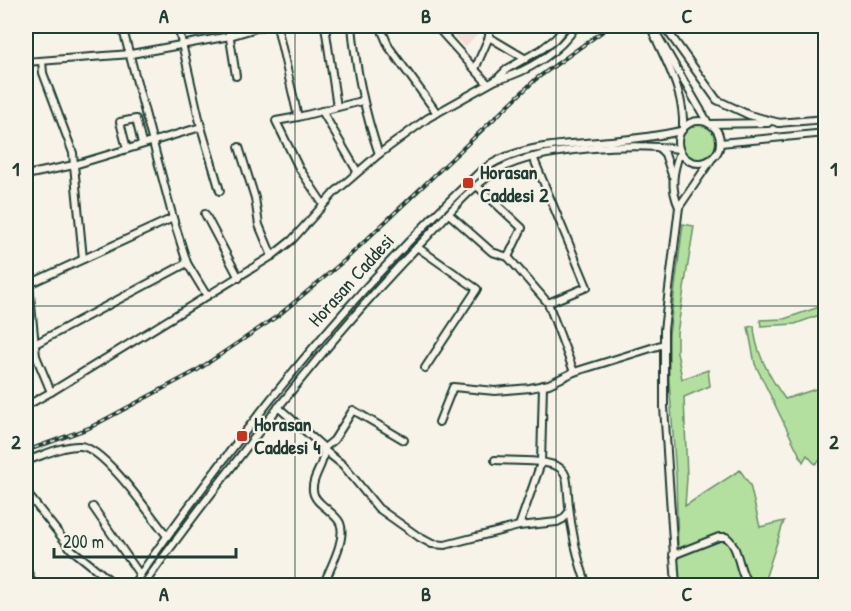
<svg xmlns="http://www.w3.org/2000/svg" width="851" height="611" font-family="'Patrick Hand',sans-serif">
<rect width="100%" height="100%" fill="#f7f3e8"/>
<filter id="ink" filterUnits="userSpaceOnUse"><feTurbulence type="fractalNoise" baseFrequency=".0167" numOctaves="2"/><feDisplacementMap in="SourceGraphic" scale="12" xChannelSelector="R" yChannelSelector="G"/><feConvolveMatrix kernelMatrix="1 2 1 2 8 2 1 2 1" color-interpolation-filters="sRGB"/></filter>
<g filter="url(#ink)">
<path fill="#f3ded5" d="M444,26H480V32L465,47Z"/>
<g fill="#b3e09e" stroke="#698e69" stroke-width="1.5">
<circle cx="699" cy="142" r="17"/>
<path d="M683,224L694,226L677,333V352L682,379L708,370L710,386L684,397L687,478L685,506L740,470L750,485L760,527L784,521L763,585H679L676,476L669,379V335Z"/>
<path d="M825,305V313L795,324L761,326L760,320L784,319Z"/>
<path d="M754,326C755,352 770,378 785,399L825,386V456L815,464L807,455L803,462L755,364L748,327Z"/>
</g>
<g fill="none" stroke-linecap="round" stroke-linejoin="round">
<defs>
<g id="minor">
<path d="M122,26L173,218L187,263L207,296"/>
<path d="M178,26L201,127L220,191"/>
<path d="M228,26L236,76"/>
<path d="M277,26L298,117"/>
<path d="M325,26L337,107"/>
<path d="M352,26C356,70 364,111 379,154"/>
<path d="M380,26L389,47L437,113"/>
<path d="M436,26L488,84"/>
<path d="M652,26L708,123"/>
<path d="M664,26L717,100L749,115L780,123"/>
<path d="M653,32C667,64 685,93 683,129"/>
<path d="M489,37L526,59"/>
<path d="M26,62L131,54L230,36L263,26"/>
<path d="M475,69L489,37V26"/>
<path d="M496,80C526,73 560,52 576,26"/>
<path d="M322,111L357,171"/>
<circle cx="699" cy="142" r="21"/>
<path d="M778,123L826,119"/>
<path d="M710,124L768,123"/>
<path d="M720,143L826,133"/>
<path d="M239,147L255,198L259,225L272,256"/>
<path d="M658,147L665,154L672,175"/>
<path d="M127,149L120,122L136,119L142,144"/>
<path d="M533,157L587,287L548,303"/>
<path d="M26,175L74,165L73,153L43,73L42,61"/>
<path d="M477,186L522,228L508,257"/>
<path d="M323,204L299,168L276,121L298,117L362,101"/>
<path d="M679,207C670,188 673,171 680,152"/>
<path d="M205,214L239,278"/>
<path d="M449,214L492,252L508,257L548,303L574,372"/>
<path d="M417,247L477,289L425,368"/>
<path d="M26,254L36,356L51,392"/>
<path d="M83,259L74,165L201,127"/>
<path d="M29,284L173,218"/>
<path d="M35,344L187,263"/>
<path d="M26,406L51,392L272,256L292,240L335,192L379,154L428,118L496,80L507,69L542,49L555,39L566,26"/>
<path d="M278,407L322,446C328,463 311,475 313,491C314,499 321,504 327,509C332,514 337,517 340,523C347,539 329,570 323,586"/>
<path d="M439,422L453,387L495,391L530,388L549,384L574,372L664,344"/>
<path d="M404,440L353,410L334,440L323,449L343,465L378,508L419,537L432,544L445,545L519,526L557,522L563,519L569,512"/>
<path d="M495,460C511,461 548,459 560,468C568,474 567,484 568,494C570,526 576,555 587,586"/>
<path d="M26,461C42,456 63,445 80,446C104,447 151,516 167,536"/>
<path d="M26,492L71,549L117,586"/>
<path d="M93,507L140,575"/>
<path d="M519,526L541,463L543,385"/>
<path d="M673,555L719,537H726C741,548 737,573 750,586"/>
<path d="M26,568L34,586"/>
<path d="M132,586C236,437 348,294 481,171C518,143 567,145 611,141C635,139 658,136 681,131"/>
<path d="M143,586C176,538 212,493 247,447C303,375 360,305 424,240C447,216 471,185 500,169C542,147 633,143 679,149"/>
<path d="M676,586L664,407V330L679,207L711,160"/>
</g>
</defs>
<use href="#minor" stroke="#1f3d34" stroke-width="10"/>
<use href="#minor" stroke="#f7f3e8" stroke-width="6"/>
<defs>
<path id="rail" d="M26,451L89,428L196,371L279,315L345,260L536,79L610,26"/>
</defs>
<use href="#rail" stroke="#1f3d34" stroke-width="4"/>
<use href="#rail" stroke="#f7f3e8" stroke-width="1.5" stroke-dasharray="4.5" stroke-linecap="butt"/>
</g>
</g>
<path fill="none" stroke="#1f3d34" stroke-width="1.5" stroke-opacity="0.55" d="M295,26V586M556,26V586M26,306H826"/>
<g fill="#c8321e" stroke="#f7f3e8" stroke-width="2">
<rect x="462" y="177" width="12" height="12" rx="3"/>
<rect x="236" y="430" width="12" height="12" rx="3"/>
</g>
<g text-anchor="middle" stroke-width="4.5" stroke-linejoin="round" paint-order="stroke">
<g font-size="20" font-weight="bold" fill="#1f3d34" stroke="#f7f3e8" text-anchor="start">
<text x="480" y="179">Horasan<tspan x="480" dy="23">Caddesi 2</tspan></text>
<text x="254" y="431">Horasan<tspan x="254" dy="23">Caddesi 4</tspan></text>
</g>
<g font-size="20" fill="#1f3d34" stroke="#f7f3e8">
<text transform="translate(351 280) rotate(-48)" y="7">Horasan Caddesi</text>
</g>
</g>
<rect width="851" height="611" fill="none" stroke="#f7f3e8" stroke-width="66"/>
<path d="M54 548v9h182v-9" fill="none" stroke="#1f3d34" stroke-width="3"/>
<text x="63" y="548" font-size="18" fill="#1f3d34" stroke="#f7f3e8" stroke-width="4.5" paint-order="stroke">200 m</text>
<rect x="33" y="33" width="785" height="545" fill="none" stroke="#1f3d34" stroke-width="2"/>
<g font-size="20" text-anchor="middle" font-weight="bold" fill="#1f3d34">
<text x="164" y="23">A</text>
<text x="426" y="23">B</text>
<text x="687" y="23">C</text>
<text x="16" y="176">1</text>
<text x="834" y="176">1</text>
<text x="16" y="449">2</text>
<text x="834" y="449">2</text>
<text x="164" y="601">A</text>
<text x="426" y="601">B</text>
<text x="687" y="601">C</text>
</g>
</svg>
